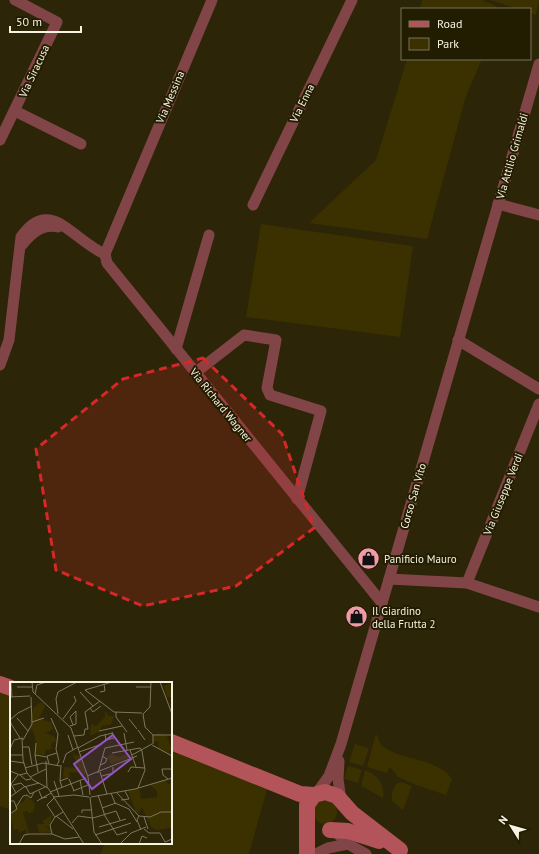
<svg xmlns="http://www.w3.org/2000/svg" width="539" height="854" font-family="'PT Sans',sans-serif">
<rect width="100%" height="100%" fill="#2c2507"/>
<g fill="#3a3000">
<path d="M422,0H482L496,6V9H420Z"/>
<path d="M489,0H539L536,15L530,13V9H518Z"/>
<path d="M407,59H482L466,96L427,239L309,223L376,160Z"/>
<path d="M261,224L413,246L400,337L246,317Z"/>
<path d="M0,692L11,695V810L0,806Z"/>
<path d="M376,733C377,736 379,741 381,744C395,761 436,756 452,779L446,795L416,785L398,777L390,767L387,773L367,767Z"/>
<path d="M355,744L369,748L363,766L349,762Z"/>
<path d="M171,751L267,789L249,854H100L105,843H171Z"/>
<path d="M348,766L362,770L358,783L344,779Z"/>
<path d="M365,770C378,775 385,784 383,798L361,786Z"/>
<path d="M402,782L412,786L403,810L392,801V792L396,784Z"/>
<circle cx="325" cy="812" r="12"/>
</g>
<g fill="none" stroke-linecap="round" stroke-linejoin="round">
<g stroke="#814548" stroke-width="11">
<path d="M212,0L105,254L107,263L382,603"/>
<path d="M15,111L81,144"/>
<path d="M0,140L57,22L15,0"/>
<path d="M498,204L539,215"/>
<path d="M253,205L352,0"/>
<path d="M22,245C31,233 43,223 58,227"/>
<path d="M458,340L539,389"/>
<path d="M176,349L209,235"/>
<path d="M0,365L9,340L21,237C50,195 73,241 105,254"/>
<path d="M195,373L244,335L276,340L267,388L270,395L321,411L297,499"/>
<path d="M389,579L467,583L539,607"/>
<path d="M467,583L539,404"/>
<path d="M339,761L338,779L341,800"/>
<path d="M316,794L329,776L341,744L539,64"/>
<path d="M334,830L348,844L366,854"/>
<path d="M316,854L328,848L348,844"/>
</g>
<g stroke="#b3545a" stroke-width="16">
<path d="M0,684L11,688"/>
<path d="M171,742L300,794L314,795"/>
<path d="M330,830L348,831L379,841"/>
<path d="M307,854V805L314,795L325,792L337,796L352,813L400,850"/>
</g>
</g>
<path fill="#d62828" fill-opacity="0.2" stroke="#d62828" stroke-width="3" stroke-dasharray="8 5" stroke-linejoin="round" d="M203,358L282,434L314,528L236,586L143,606L56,570L36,449L123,379Z"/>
<defs>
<symbol id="shop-disc" viewBox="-11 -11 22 22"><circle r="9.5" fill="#f39aa9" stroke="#221c00"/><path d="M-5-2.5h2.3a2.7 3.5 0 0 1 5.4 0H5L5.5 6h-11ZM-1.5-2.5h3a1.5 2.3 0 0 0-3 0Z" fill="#111"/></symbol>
</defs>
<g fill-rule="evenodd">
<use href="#shop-disc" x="356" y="546" width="25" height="25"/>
<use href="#shop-disc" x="344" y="604" width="25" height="25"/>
</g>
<g text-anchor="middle" stroke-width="4" stroke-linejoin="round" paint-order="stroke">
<g font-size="11" fill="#f7f3e2" stroke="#221c00">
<text transform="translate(34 71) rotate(-65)" y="4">Via Siracusa</text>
<text transform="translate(170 97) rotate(-67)" y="4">Via Messina</text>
<text transform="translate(302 103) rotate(-64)" y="4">Via Enna</text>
<text transform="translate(512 156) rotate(-74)" y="4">Via Attilio Grimaldi</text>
<text transform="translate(221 405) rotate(51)" y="4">Via Richard Wagner</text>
<text transform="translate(503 494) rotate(-68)" y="4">Via Giuseppe Verdi</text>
<text transform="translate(413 496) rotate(-74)" y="4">Corso San Vito</text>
</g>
<g font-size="11" fill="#f7f3e2" stroke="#221c00" text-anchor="start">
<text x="384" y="563">Panificio Mauro</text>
<text x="372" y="615">Il Giardino<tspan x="372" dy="13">della Frutta 2</tspan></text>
</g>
</g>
<g transform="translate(10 682)">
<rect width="162" height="162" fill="#2c2507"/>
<path d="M160,1L162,15L157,16L154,4ZM31,20L35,24L29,37L42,40L43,47L36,51L45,55L46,59L41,62L42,67L36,68L35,73L26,72V60L23,49L20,48L23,26ZM95,29L99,34H104L101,43L92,44L89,50L80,54L81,42L86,44L95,35ZM150,51L157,54L162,68H159L160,73L148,66L149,60L143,59V53ZM62,70L66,74L70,72L76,92L70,94L69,91L61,90L59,92L60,95L57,96L53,95L54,85L68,86ZM101,72L108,75L118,72L123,77L119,76L101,82L97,75ZM159,97H162V146L147,148L141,145L132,125L128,132L126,130L118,109L129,106L131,117L147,115V109L140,102L156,98L158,102L161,101ZM16,113L25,121L24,129L19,132L17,129L13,130L19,151L16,152V147L10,151L8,147L4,148L0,134L11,120H14ZM43,132L39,144H36L42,150L29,151L27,142H34L33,139Z" fill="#3a3000"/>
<path fill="none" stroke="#7d775f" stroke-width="1" d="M1,0L2,15M22,0L23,10L61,46L78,95L80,113M102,0L75,8L104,30L132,31M150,0L162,32M7,5H22M126,5H141M70,10L83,24M90,10L95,9L94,2M25,12L27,3L36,0M0,15L20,14M80,26L83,30L91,24M106,30V35L117,50M48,32L46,17L48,10L67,0M133,32L140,25L141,0M133,32L135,45L143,53V62M7,36L18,49M41,36L48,52L46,67L49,79L47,83M53,37L66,19L64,14M119,37L127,47M0,40L10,56M22,40L34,36M1,41L0,38L8,31L22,24M60,44L66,42V29L60,35L63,43M128,48L135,58M89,49L112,44M114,51L117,68M95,52L96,58L104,56L102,50M58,53L63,68M143,53H162M64,54L74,53L75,47H78L75,30L90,19M12,56L13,78L17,91L23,98L38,106L74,162M13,58L22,42L21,15M142,63L162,74M13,65H19L22,83M68,66L90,54L103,51M0,67L4,58L13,56M120,68L126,85M69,70L92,62M102,71L130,66L132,69M0,73H13M25,73L26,61M122,73L142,62M0,79L14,81M36,79L37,106M53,81L56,72L68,65M39,82L37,74L47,71M90,83L95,81L97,77L92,74M15,86L33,81L50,84M0,89L10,93L17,91M28,90L25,73L37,75M90,90L97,112M118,90L121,85L135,86M88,91L95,66L124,60M10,93L16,98L21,97M77,94L127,74M92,94L103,91V85M20,95L36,87M59,97L64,109M158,97L153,93L152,87H162M70,98L73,113M44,99L49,114M50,99L51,83M3,103L11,101L15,105M16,105L20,112L35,105M52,105L50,99L58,96M128,106L135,88L132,69M29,109L32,116L37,115M63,109L78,103M40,110L76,96M106,110L129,134M6,111L1,102L8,93M101,111L105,121L119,127L127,140M88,113L95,134L107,153L117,150M0,115L14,105L29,101M43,115L64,113L79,115M80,115L84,150L92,162M81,115L125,107L162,96M44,116L37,123L45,135M111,118L119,117L115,109M0,119H4L7,127L0,132M27,119L41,111M6,125L13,114L17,113L21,116L24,110M92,126L106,121M72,131V128H82M46,134L63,147M134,135L138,147M62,141L68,134L83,136L106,129L110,138M89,145L116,137M134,147L139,151H150L155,160L162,157M131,148L127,138L129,134L140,135L151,130H162M42,152L40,143L45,135L53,130M85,153L121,141M9,162L14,153L19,152H42L55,157L69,155M110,162L121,151L136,145M129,162L132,154L137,156"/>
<path fill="#9454c6" fill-opacity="0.15" stroke="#9454c6" stroke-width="2" d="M103,53L121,77L82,107L64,82Z"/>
<rect width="162" height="162" fill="none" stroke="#f7f3e2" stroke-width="2"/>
</g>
<rect x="401" y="8" width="130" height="52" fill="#221c00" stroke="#77725a"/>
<rect x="409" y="21" width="20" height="6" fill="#b3545a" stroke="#77725a"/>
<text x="437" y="28" font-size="12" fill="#f7f3e2">Road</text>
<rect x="409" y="38" width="20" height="12" fill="#3a3000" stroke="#77725a"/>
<text x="437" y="48" font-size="12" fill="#f7f3e2">Park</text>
<g transform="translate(511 826) rotate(307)" stroke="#221c00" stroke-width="3" paint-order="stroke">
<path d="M0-3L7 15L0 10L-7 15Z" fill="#f7f3e2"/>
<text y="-6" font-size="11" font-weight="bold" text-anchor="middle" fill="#f7f3e2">N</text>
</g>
<path d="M10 26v6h71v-6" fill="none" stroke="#f7f3e2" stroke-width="2"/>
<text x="16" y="26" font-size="12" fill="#f7f3e2" stroke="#221c00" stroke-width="3" paint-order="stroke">50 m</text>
</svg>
